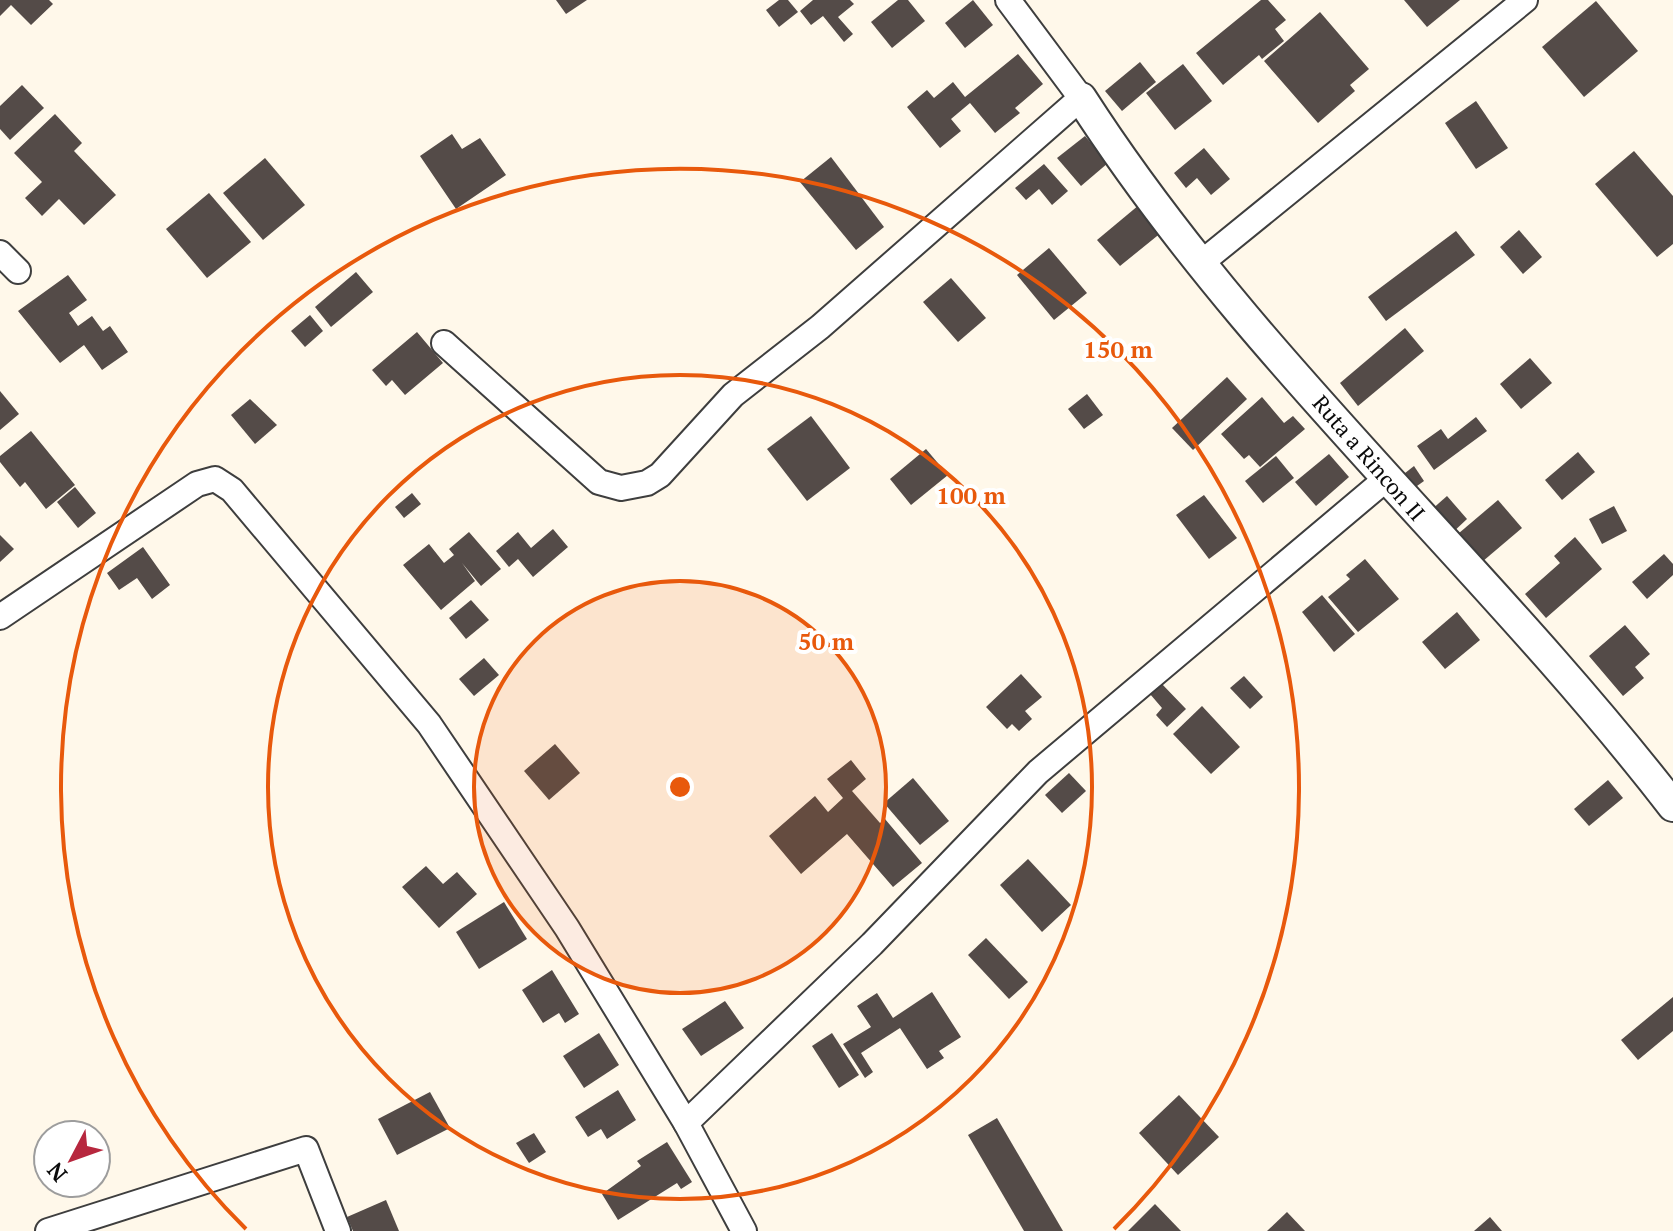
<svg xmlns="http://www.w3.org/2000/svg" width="1673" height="1231" font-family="'PT Serif',serif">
<rect width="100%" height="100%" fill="#fff8ea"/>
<g fill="#544b48">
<path d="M0,0H49L53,4L31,25L11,5L0,16Z"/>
<path d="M556,0H587L566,14Z"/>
<path d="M779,0H788L798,12L779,27L766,10Z"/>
<path d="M813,0H850L854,4L838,17L853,34L844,42L823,16L811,25L800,11Z"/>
<path d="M898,0H908L925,21L892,48L871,22Z"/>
<path d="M973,0L993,25L965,48L945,23Z"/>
<path d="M1261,0H1268L1286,20L1275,29L1284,41L1262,59L1259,55L1223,85L1196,53Z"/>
<path d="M1404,0H1460L1427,27Z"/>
<path d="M1596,1L1638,51L1584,97L1542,47Z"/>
<path d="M1320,12L1369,69L1350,85L1355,91L1318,123L1264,61Z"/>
<path d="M1018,54L1043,84L1015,108L1020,113L995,133L970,103L951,119L961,131L940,148L907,107L927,90L934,98L953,82L965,97Z"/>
<path d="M1140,62L1156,82L1122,111L1105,91Z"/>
<path d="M1183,64L1212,101L1175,130L1146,93Z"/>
<path d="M22,85L44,108L10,140L0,129V106Z"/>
<path d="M1476,101L1508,148L1476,169L1445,123Z"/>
<path d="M55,114L82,143L74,151L116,195L84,225L59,199L42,216L25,198L42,182L14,153Z"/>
<path d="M452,134L462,149L480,138L506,175L456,209L420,156Z"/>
<path d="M1085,136L1108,163L1081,186L1057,158Z"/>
<path d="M1204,148L1230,179L1211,195L1197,178L1186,188L1174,173Z"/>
<path d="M1634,151L1673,196V244L1657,257L1595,184Z"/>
<path d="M831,157L884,227L856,250L800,182Z"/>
<path d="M265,158L305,205L263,240L223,193Z"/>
<path d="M1044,164L1068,191L1052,205L1039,189L1026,200L1015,188Z"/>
<path d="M209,193L251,242L207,278L166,229Z"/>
<path d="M1139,205L1162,232L1120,266L1097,240Z"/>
<path d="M1519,230L1542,257L1523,274L1500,247Z"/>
<path d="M1456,231L1475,255L1386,321L1368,297Z"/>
<path d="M1049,248L1087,293L1054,320L1017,275Z"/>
<path d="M356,272L373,292L331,327L315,307Z"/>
<path d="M68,275L87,300L69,313L78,326L92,316L103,331L110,326L128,352L102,370L84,345L60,363L18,311Z"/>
<path d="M951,278L986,318L958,342L923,302Z"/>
<path d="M310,315L323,331L305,347L291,331Z"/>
<path d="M1405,328L1424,351L1358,406L1340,383Z"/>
<path d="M417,332L443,363L405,395L392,380L386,386L372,370Z"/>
<path d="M1530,358L1552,383L1521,409L1500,384Z"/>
<path d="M1227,377L1247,399L1193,450L1172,428Z"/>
<path d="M0,391L19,414L0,430Z"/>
<path d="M1087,394L1103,415L1084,429L1068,409Z"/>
<path d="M1262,397L1284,423L1293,416L1305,429L1260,467L1249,455L1244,459L1221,434Z"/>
<path d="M250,399L277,425L255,444L231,415Z"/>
<path d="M811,416L850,468L807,501L767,449Z"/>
<path d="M1476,417L1487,431L1434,470L1417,446L1441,429L1448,439Z"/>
<path d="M31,431L75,485L46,509L25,482L20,487L0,462V456Z"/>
<path d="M926,449L948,475L911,505L890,479Z"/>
<path d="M1578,452L1595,472L1562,500L1545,480Z"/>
<path d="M1329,454L1349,477L1316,506L1295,482Z"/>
<path d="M1276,456L1294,478L1263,503L1245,481Z"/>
<path d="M1414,466L1424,481L1410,491L1400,477Z"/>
<path d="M75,487L96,513L78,528L57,502Z"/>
<path d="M412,493L421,504L404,518L395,507Z"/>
<path d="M1204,495L1237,538L1209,559L1176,515Z"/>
<path d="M1447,496L1467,519L1450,535L1430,511Z"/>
<path d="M1498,500L1522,528L1476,567L1452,539Z"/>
<path d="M1614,506L1627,531L1602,544L1589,519Z"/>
<path d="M553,529L568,547L533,577L518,559L509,567L496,551L518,532L531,548Z"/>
<path d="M469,532L501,569L481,586L462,563L475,581L441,610L403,565L429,544L444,563L454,555L449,549Z"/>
<path d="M0,535L14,549L0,562Z"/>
<path d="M1575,537L1602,569L1546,618L1525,594L1560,563L1554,556Z"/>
<path d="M143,547L170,585L152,599L137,578L119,590L107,573Z"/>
<path d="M1664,554L1673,564V575L1647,599L1632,582Z"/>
<path d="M1365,559L1399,599L1358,632L1328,597L1350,579L1346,575Z"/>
<path d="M1322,595L1355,634L1334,652L1302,612Z"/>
<path d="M471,600L489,620L466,639L449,618Z"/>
<path d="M1457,612L1480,640L1445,669L1422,642Z"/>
<path d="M1625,625L1650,654L1635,667L1644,678L1623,696L1589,656Z"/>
<path d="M484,658L499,675L474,696L459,679Z"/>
<path d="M1021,674L1042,697L1025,711L1032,719L1019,731L1012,724L1007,729L986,707Z"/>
<path d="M1244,676L1263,697L1250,709L1230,688Z"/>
<path d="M1161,683L1186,709L1167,727L1156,715L1162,708L1150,694Z"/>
<path d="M1202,706L1240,747L1211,774L1173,734Z"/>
<path d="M555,744L580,773L549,800L524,771Z"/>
<path d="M851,760L866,779L852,791L880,823L885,819L922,863L893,887L847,834L801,874L769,836L815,796L828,812L843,798L827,779Z"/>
<path d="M1069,773L1086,791L1062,813L1045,795Z"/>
<path d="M913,778L949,821L920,845L884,803Z"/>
<path d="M1608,780L1623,798L1589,826L1574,809Z"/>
<path d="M1028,859L1071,905L1042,932L1000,885Z"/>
<path d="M426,866L443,884L457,872L477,894L439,928L402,887Z"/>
<path d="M504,902L527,939L479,969L456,932Z"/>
<path d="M986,938L1028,982L1009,999L968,955Z"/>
<path d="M552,970L579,1014L565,1023L559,1013L543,1023L522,990Z"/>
<path d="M932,992L961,1037L939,1051L944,1058L927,1069L900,1028L861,1053L873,1072L865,1078L843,1044L871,1027L857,1006L877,993L893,1018Z"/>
<path d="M1673,997V1031L1638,1060L1621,1040Z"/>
<path d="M725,1001L744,1028L701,1056L682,1029Z"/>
<path d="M599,1033L619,1065L584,1088L563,1056Z"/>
<path d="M832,1033L859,1075L839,1088L812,1046Z"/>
<path d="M618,1090L636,1120L607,1139L601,1129L588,1137L575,1117Z"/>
<path d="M430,1092L450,1128L397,1155L378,1119Z"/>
<path d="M1179,1095L1219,1137L1178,1175L1139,1133Z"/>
<path d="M997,1118L1063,1231H1024L968,1135Z"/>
<path d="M534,1133L546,1152L529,1163L516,1143Z"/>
<path d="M667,1142L692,1182L681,1189L677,1183L618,1220L602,1194L641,1166L637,1161Z"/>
<path d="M386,1200L399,1231H353L347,1217Z"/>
<path d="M1155,1204L1181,1231H1128Z"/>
<path d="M1287,1212L1305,1231H1267Z"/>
<path d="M1490,1217L1502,1231H1474Z"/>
</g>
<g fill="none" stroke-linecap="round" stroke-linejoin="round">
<defs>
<g id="minor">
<path d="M0,253L18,271"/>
<path d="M1201,263L1525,0"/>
<path d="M444,343L599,482L621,488L647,483L660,475L733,395L820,327L1081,98L1008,0"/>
<path d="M0,617L197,484L215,479L232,490L429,724L567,928L686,1123L744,1231"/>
<path d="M686,1123L872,944L1038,772L1386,479"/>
<path d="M48,1231L306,1149L338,1231"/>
</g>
<path id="tertiary" d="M1081,98C1248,358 1485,563 1673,806"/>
</defs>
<use href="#minor" stroke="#3e3e3e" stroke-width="28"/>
<use href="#tertiary" stroke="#3e3e3e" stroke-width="34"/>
<use href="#minor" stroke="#fff" stroke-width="24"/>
<use href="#tertiary" stroke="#fff" stroke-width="30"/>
</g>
<circle cx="680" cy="787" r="206" fill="#e8590c" fill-opacity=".12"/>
<g fill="none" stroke="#e8590c" stroke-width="4">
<circle cx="680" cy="787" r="206"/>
<circle cx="680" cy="787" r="412"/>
<path d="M246 1229A619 619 0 1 1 1114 1229"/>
</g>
<g text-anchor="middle" stroke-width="8" stroke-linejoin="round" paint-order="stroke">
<g font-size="22" fill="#0b0b0b" stroke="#fff">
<text transform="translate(1369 458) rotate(49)" y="8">Ruta a Rincon II</text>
</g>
</g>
<circle cx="680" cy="787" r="12" fill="#e8590c" stroke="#fff" stroke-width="4"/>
<g font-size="24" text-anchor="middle" font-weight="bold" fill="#e8590c" stroke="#fff" stroke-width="8" stroke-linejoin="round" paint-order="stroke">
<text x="1118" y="358">150 m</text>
<text x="971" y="504">100 m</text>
<text x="826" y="650">50 m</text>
</g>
<g transform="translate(72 1159) rotate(229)"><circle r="38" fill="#ffffff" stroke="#9d9d9d" stroke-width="2"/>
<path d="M0-6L14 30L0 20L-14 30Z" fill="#b7273e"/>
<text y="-12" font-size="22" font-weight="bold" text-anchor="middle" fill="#0b0b0b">N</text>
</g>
</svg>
